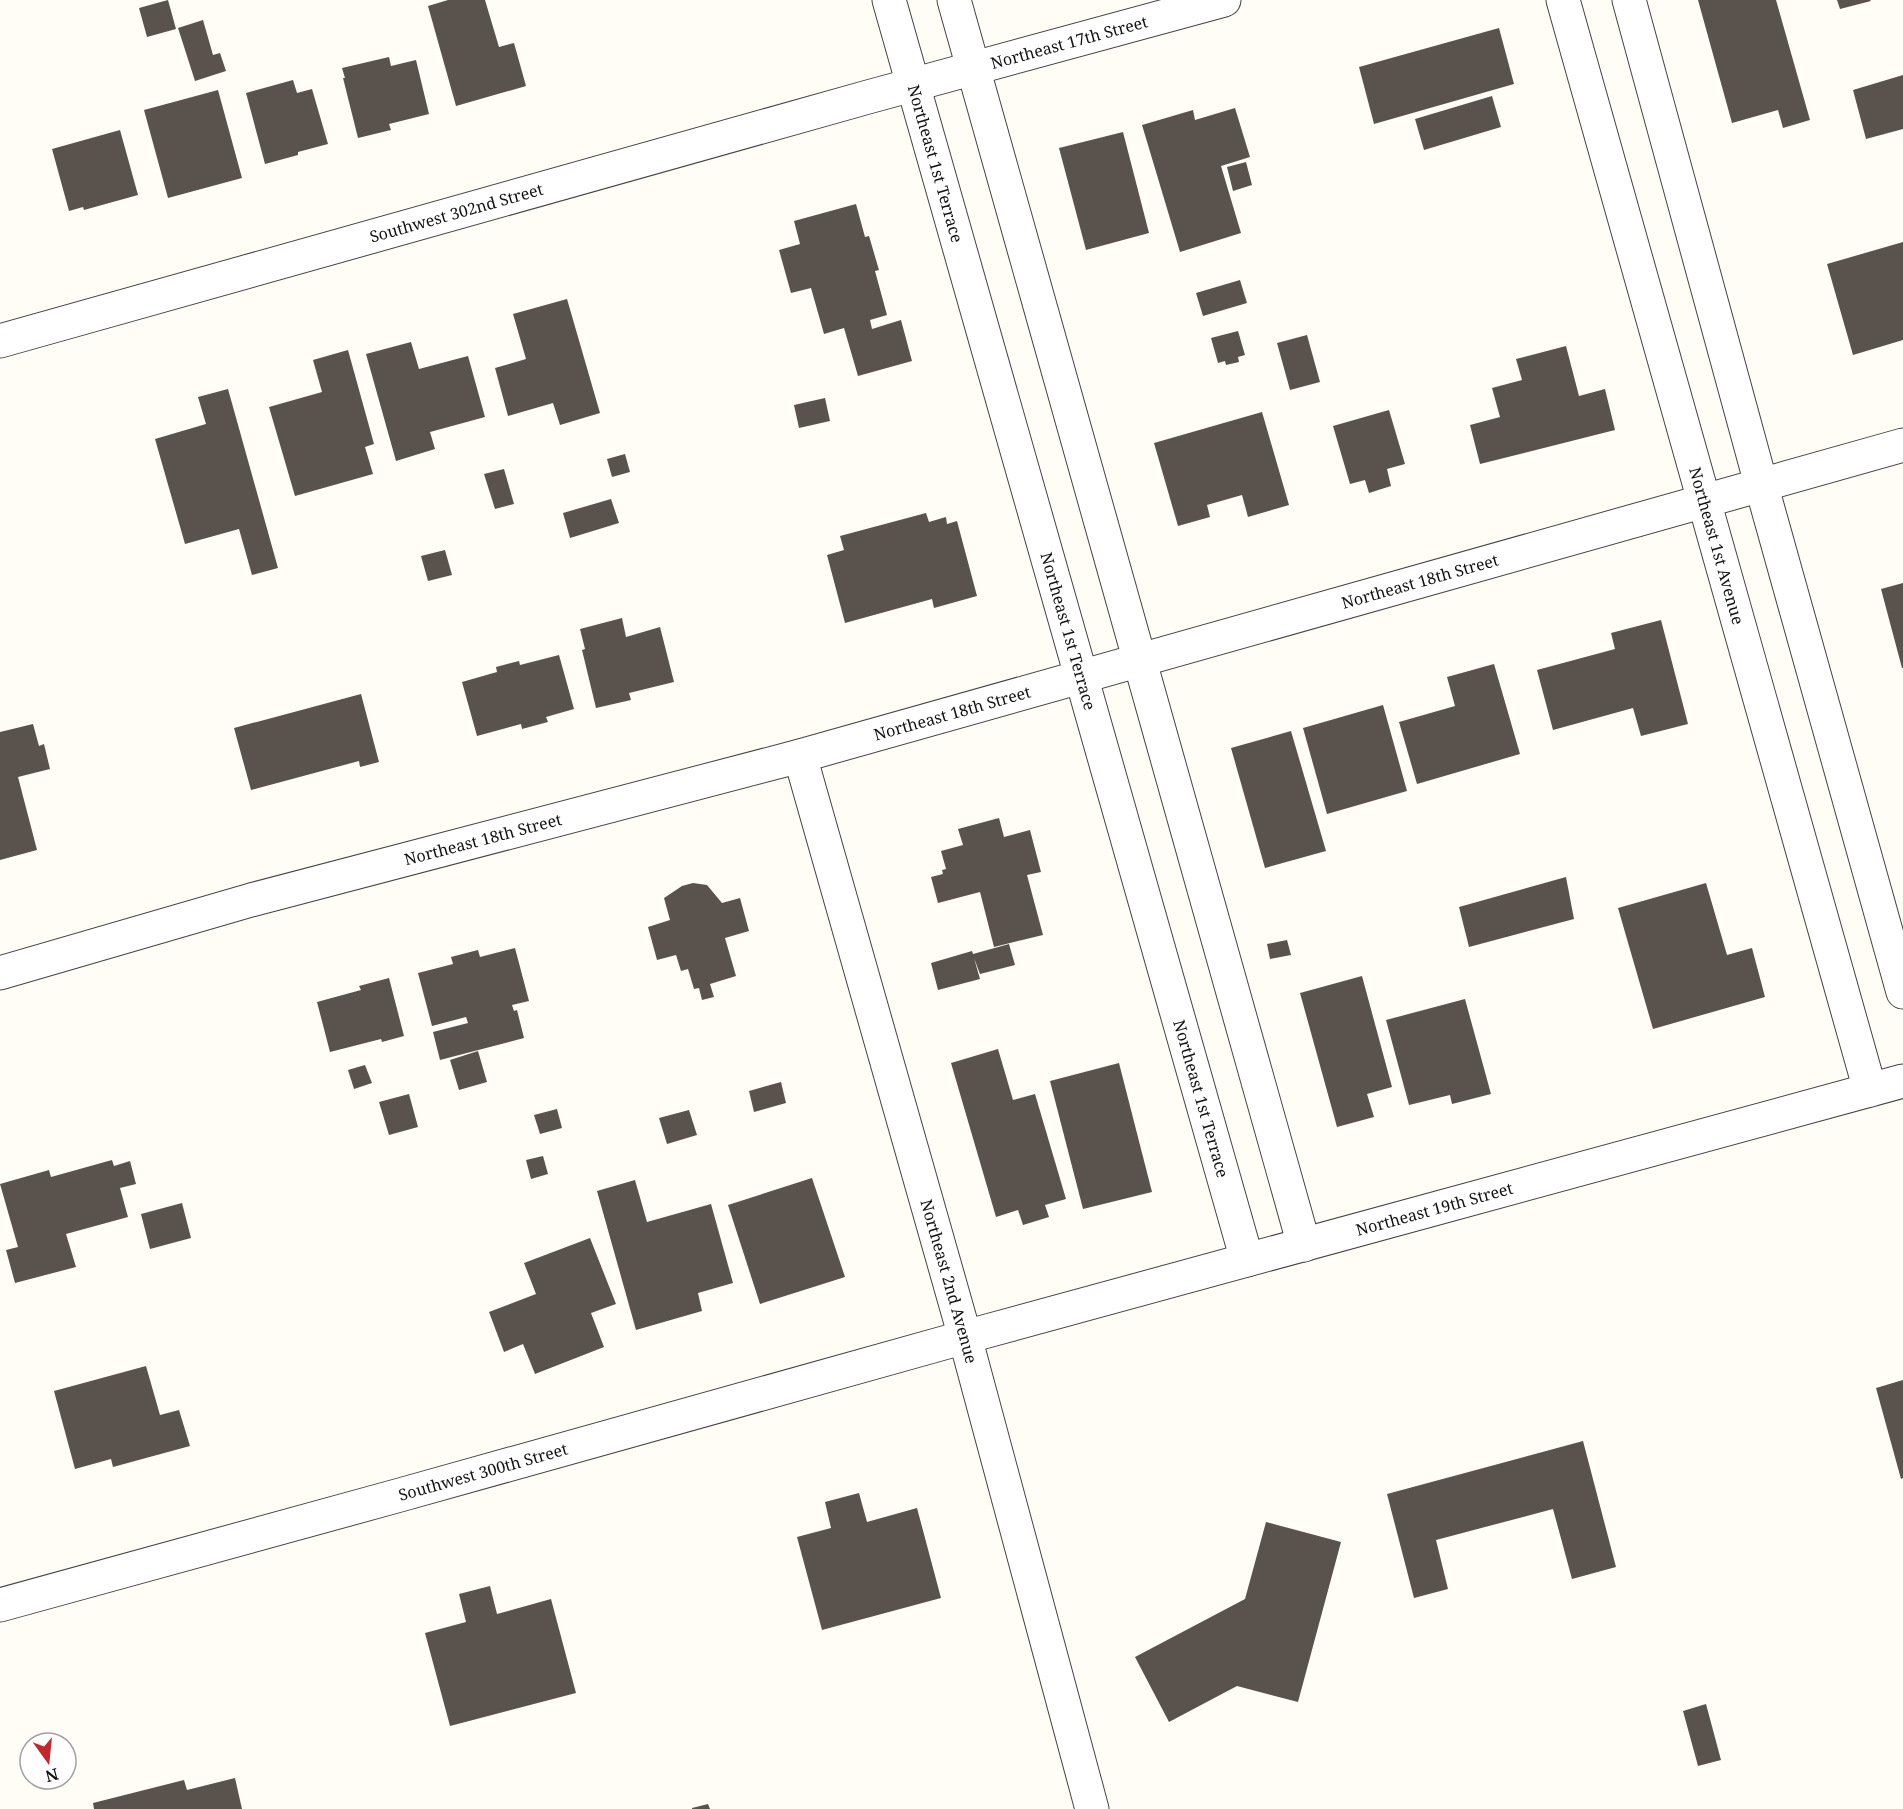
<svg xmlns="http://www.w3.org/2000/svg" width="1903" height="1809" font-family="'Noto Serif',serif">
<rect width="100%" height="100%" fill="#fffdf5"/>
<g fill="#5a524d">
<path d="M168,0L176,29L147,37L139,8Z"/>
<path d="M448,0H485L499,47L514,43L526,86L456,106L428,6Z"/>
<path d="M1698,0H1776L1810,120L1783,128L1778,110L1732,123Z"/>
<path d="M1837,0H1870L1871,1L1840,9Z"/>
<path d="M203,20L213,55L220,53L226,71L195,81L178,28Z"/>
<path d="M1499,28L1514,84L1374,124L1359,67Z"/>
<path d="M389,57L391,66L416,60L429,114L389,124L391,130L358,138L343,78H345L342,68Z"/>
<path d="M1903,75V129L1866,139L1853,90Z"/>
<path d="M293,80L297,93L312,89L328,144L298,152V155L265,164L246,93Z"/>
<path d="M218,90L242,178L168,198L144,110Z"/>
<path d="M1492,96L1501,127L1424,150L1415,119Z"/>
<path d="M1235,108L1250,157L1221,166L1241,233L1180,252L1142,125L1193,110L1195,120Z"/>
<path d="M120,130L138,195L84,210L83,207L69,211L52,149Z"/>
<path d="M1123,132L1149,233L1086,250L1059,148Z"/>
<path d="M1246,162L1252,185L1233,191L1227,167Z"/>
<path d="M856,204L865,237L869,236L879,270L875,271L887,315L870,320L872,329L901,320L912,361L858,376L844,328L824,334L811,288L791,293L779,250L800,244L794,221Z"/>
<path d="M1903,242V340L1853,355L1827,264Z"/>
<path d="M1240,280L1247,303L1203,316L1196,293Z"/>
<path d="M567,299L600,413L560,425L553,403L508,416L495,368L526,359L513,314Z"/>
<path d="M1238,331L1245,355L1238,357L1239,362L1226,365L1225,361L1218,363L1211,338Z"/>
<path d="M1307,335L1320,382L1290,390L1277,343Z"/>
<path d="M411,342L419,369L468,356L485,417L430,432L435,449L396,461L366,354Z"/>
<path d="M1566,346L1579,396L1605,389L1615,430L1480,464L1470,425L1500,417L1492,388L1522,380L1516,359Z"/>
<path d="M348,350L374,444L365,447L373,474L295,496L269,407L322,392L313,360Z"/>
<path d="M228,389L278,568L252,575L239,529L185,544L155,439L206,424L198,397Z"/>
<path d="M825,398L830,421L799,428L794,405Z"/>
<path d="M1389,410L1405,464L1387,469L1391,486L1369,493L1365,480L1350,484L1333,426Z"/>
<path d="M1262,412L1289,505L1248,517L1242,495L1207,505L1210,517L1178,526L1154,443Z"/>
<path d="M625,454L630,472L612,477L607,459Z"/>
<path d="M504,469L514,504L495,509L484,474Z"/>
<path d="M611,499L619,523L570,538L563,513Z"/>
<path d="M926,513L929,522L946,517L947,524L957,521L977,596L934,608L932,599L845,623L827,555L844,550L840,536Z"/>
<path d="M445,550L452,575L428,581L421,556Z"/>
<path d="M1903,583V668H1902L1881,589Z"/>
<path d="M622,618L626,637L660,627L674,682L629,693L631,700L596,708L582,650L585,649L580,629Z"/>
<path d="M1661,620L1688,724L1641,736L1633,708L1553,730L1537,670L1615,649L1611,633Z"/>
<path d="M559,655L574,709L546,717L548,722L522,729L521,724L477,736L462,682L497,672L496,667L519,661L520,665Z"/>
<path d="M1494,664L1520,754L1417,784L1399,722L1455,706L1447,677Z"/>
<path d="M361,694L379,762L360,767L359,761L251,790L234,728Z"/>
<path d="M1383,705L1407,791L1327,814L1303,728Z"/>
<path d="M33,724L39,746L44,744L50,769L18,777L37,850L0,860V732Z"/>
<path d="M1291,731L1326,851L1265,868L1231,748Z"/>
<path d="M999,818L1004,837L1030,830L1041,872L1027,875L1043,935L994,947L980,892L938,903L931,877L943,874L942,870L946,869L941,851L963,845L958,829Z"/>
<path d="M1566,877L1574,919L1469,947L1459,907Z"/>
<path d="M693,883L707,885L722,903L740,898L749,931L725,938L736,976L710,984L714,997L702,1000L699,988L694,989L688,969L681,971L676,955L657,960L648,927L670,920L664,898L682,886Z"/>
<path d="M1706,883L1727,955L1752,948L1765,997L1653,1029L1618,908Z"/>
<path d="M1287,940L1291,955L1270,959L1267,944Z"/>
<path d="M1009,944L1015,965L980,974L974,958L980,979L938,990L931,963L972,951L973,954Z"/>
<path d="M515,948L529,1001L512,1005L514,1011L517,1010L524,1038L440,1060L433,1032L468,1023L466,1017L432,1026L418,973L453,964L451,957L478,950L480,957Z"/>
<path d="M1362,976L1392,1087L1367,1094L1374,1117L1337,1127L1300,993Z"/>
<path d="M389,978L404,1036L382,1042L381,1039L330,1052L317,1002L361,990L359,986Z"/>
<path d="M1465,999L1491,1094L1452,1104L1450,1095L1409,1105L1386,1020Z"/>
<path d="M998,1049L1013,1100L1035,1094L1066,1199L1045,1205L1049,1217L1023,1225L1018,1210L996,1217L951,1063Z"/>
<path d="M478,1051L487,1082L459,1090L450,1060Z"/>
<path d="M1119,1063L1152,1192L1083,1209L1050,1081Z"/>
<path d="M365,1065L372,1083L354,1089L348,1070Z"/>
<path d="M781,1082L786,1103L754,1112L749,1091Z"/>
<path d="M409,1094L418,1127L389,1135L379,1102Z"/>
<path d="M557,1109L562,1128L540,1134L534,1115Z"/>
<path d="M689,1110L697,1135L667,1144L659,1118Z"/>
<path d="M543,1156L548,1174L531,1179L526,1160Z"/>
<path d="M112,1160L114,1166L130,1161L136,1184L120,1188L128,1217L66,1234L76,1267L15,1283L6,1250L18,1247L0,1184L49,1170L51,1177Z"/>
<path d="M812,1178L845,1277L760,1304L728,1205Z"/>
<path d="M635,1180L647,1222L711,1204L733,1283L698,1293L702,1311L636,1330L597,1191Z"/>
<path d="M182,1203L191,1238L150,1249L141,1214Z"/>
<path d="M590,1238L616,1304L591,1313L604,1347L535,1374L523,1344L504,1352L489,1312L536,1294L524,1263Z"/>
<path d="M146,1366L160,1415L179,1410L190,1446L113,1467L111,1459L75,1469L54,1391Z"/>
<path d="M1903,1380V1478L1901,1479L1876,1388Z"/>
<path d="M1583,1441L1616,1567L1572,1579L1553,1509L1436,1540L1448,1589L1414,1598L1387,1494Z"/>
<path d="M859,1493L867,1522L917,1508L941,1598L822,1630L797,1537L831,1528L825,1502Z"/>
<path d="M1266,1522L1341,1542L1298,1702L1237,1686L1169,1722L1135,1657L1245,1599Z"/>
<path d="M490,1586L497,1614L551,1599L576,1693L450,1726L425,1633L466,1622L459,1594Z"/>
<path d="M1706,1704L1721,1760L1698,1766L1683,1711Z"/>
<path d="M235,1778L242,1809H94L93,1803L184,1780L187,1790Z"/>
<path d="M708,1804L710,1809H692V1808Z"/>
</g>
<g fill="none" stroke-linecap="round" stroke-linejoin="round">
<defs>
<g id="street">
<path id="s1" d="M889,0L1247,1260"/>
<path d="M954,0L1304,1245"/>
<path id="s2" d="M1563,0L1870,1090"/>
<path d="M1629,0L1761,484L1903,992"/>
<path id="s3" d="M0,341L868,97L1224,0"/>
<path id="s4" d="M800,756L965,1337L1092,1809"/>
<path id="s5" d="M0,973L251,900L800,756L1903,445"/>
<path id="s6" d="M0,1605L400,1495L965,1337L1903,1081"/>
</g>
</defs>
<use href="#street" stroke="#444" stroke-width="35"/>
<use href="#street" stroke="#fff" stroke-width="33"/>
</g>
<g text-anchor="middle" stroke-width="6" stroke-linejoin="round" paint-order="stroke">
<g font-size="16" fill="#111" stroke="#fff">
<text dy="6" stroke="none"><textPath href="#s3" startOffset="1110">Northeast 17th Street</textPath></text>
<text dy="6" stroke="none"><textPath href="#s1" startOffset="170">Northeast 1st Terrace</textPath></text>
<text dy="6" stroke="none"><textPath href="#s3" startOffset="474">Southwest 302nd Street</textPath></text>
<text dy="6" stroke="none"><textPath href="#s2" startOffset="567">Northeast 1st Avenue</textPath></text>
<text dy="6" stroke="none"><textPath href="#s5" startOffset="1473">Northeast 18th Street</textPath></text>
<text dy="6" stroke="none"><textPath href="#s1" startOffset="656">Northeast 1st Terrace</textPath></text>
<text dy="6" stroke="none"><textPath href="#s5" startOffset="987">Northeast 18th Street</textPath></text>
<text dy="6" stroke="none"><textPath href="#s5" startOffset="501">Northeast 18th Street</textPath></text>
<text dy="6" stroke="none"><textPath href="#s1" startOffset="1142">Northeast 1st Terrace</textPath></text>
<text dy="6" stroke="none"><textPath href="#s6" startOffset="1488">Northeast 19th Street</textPath></text>
<text dy="6" stroke="none"><textPath href="#s4" startOffset="546">Northeast 2nd Avenue</textPath></text>
<text dy="6" stroke="none"><textPath href="#s6" startOffset="501">Southwest 300th Street</textPath></text>
</g>
</g>
<g transform="translate(48 1761) rotate(165)"><circle r="28" fill="#ffffff" stroke="#a0a0a0" stroke-width="1.5"/>
<path d="M0-4.5L10 22L0 15L-10 22Z" fill="#c4262e"/>
<text y="-9" font-size="16" font-weight="bold" text-anchor="middle" fill="#111111">N</text>
</g>
</svg>
